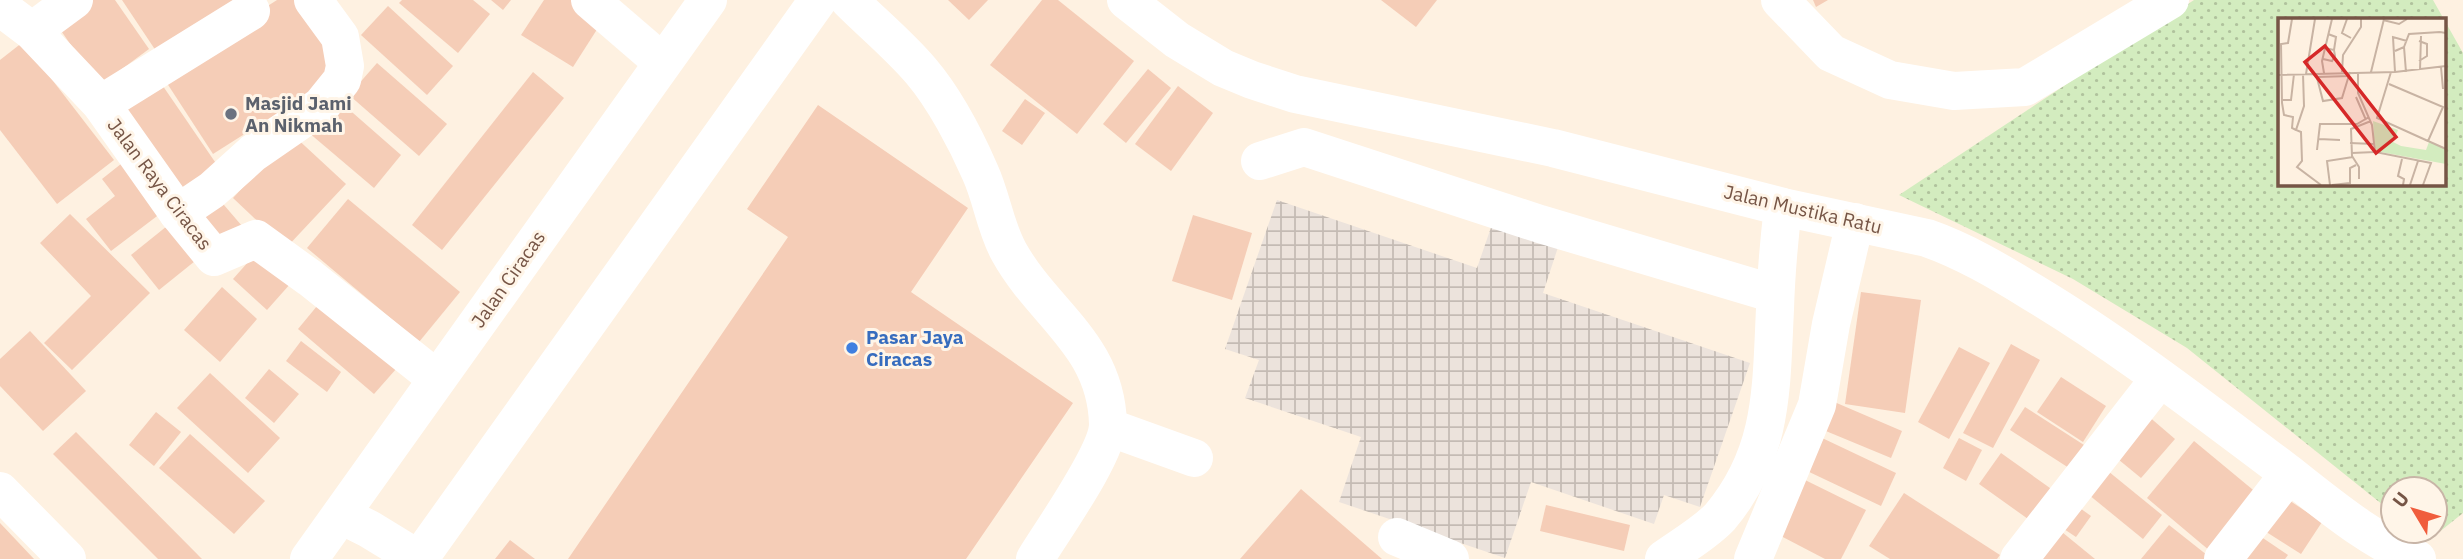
<svg xmlns="http://www.w3.org/2000/svg" width="2463" height="559" font-family="'IBM Plex Sans',sans-serif">
<defs>
<pattern id="industrial-grid" width="8" height="8" patternUnits="userSpaceOnUse" patternTransform="scale(1.75)"><rect width="8" height="8" fill="#ece3dc"/><path d="M0 4h8M4 0v8" fill="none" stroke="#c4bbb4"/></pattern>
<pattern id="grass-dots" width="8" height="8" patternUnits="userSpaceOnUse" patternTransform="scale(1.75)"><rect width="8" height="8" fill="#d3ecbf"/><path d="M2 2h.1M6 6h.1" fill="none" stroke="#b0c29d" stroke-width="1.8" stroke-linecap="round"/></pattern>
</defs>
<rect width="100%" height="100%" fill="#fef1e1"/>
<path fill="url(#industrial-grid)" d="M1277,200L1477,268L1496,213L1562,235L1543,293L1750,363L1700,507L1664,495L1654,524L1531,482L1505,558L1339,502L1361,437L1245,398L1259,360L1225,349Z"/>
<path fill="url(#grass-dots)" fill-rule="evenodd" d="M2194,0H2433L2463,53V513L2428,541L2415,531H2435V489H2393V513L2187,348L2073,279L1899,195ZM2279,19H2444V184H2279Z"/>
<g fill="#f5cdb7">
<path d="M80,0H115L149,49L99,86L53,19Z"/>
<path d="M122,0H235L158,54Z"/>
<path d="M277,0H296L342,72L213,154L161,74Z"/>
<path d="M402,0H473L490,14L458,53L399,3Z"/>
<path d="M491,0H511L503,10Z"/>
<path d="M544,0H571L603,20L573,67L521,35Z"/>
<path d="M948,0H988L969,20Z"/>
<path d="M1042,0H1058L1134,61L1077,134L990,65Z"/>
<path d="M1381,0H1437L1416,27Z"/>
<path d="M1813,0H1828L1816,7Z"/>
<path d="M388,6L453,66L427,95L361,35Z"/>
<path d="M23,42L114,160L57,204L0,130V60Z"/>
<path d="M377,63L447,124L419,156L349,95Z"/>
<path d="M1148,69L1171,88L1126,143L1103,124Z"/>
<path d="M533,72L564,98L442,250L412,225Z"/>
<path d="M156,76L224,175L183,203L115,103Z"/>
<path d="M1178,86L1213,113L1171,171L1135,144Z"/>
<path d="M337,99L401,155L374,188L308,132Z"/>
<path d="M1025,99L1045,113L1022,145L1002,131Z"/>
<path d="M818,105L968,208L911,292L1073,403L966,559H568L788,237L747,209Z"/>
<path d="M292,134L346,184L286,248L233,198Z"/>
<path d="M131,156L169,207L111,251L86,219L115,196L102,179Z"/>
<path d="M212,191L248,233L226,251L190,210Z"/>
<path d="M348,199L460,292L419,342L307,248Z"/>
<path d="M70,214L150,293L72,370L44,343L91,296L40,243Z"/>
<path d="M1193,215L1252,233L1232,300L1172,281Z"/>
<path d="M177,218L205,253L159,290L131,255Z"/>
<path d="M257,252L291,283L267,310L233,279Z"/>
<path d="M222,287L257,319L220,362L184,330Z"/>
<path d="M1861,292L1921,300L1905,413L1845,404Z"/>
<path d="M327,294L404,360L374,394L298,329Z"/>
<path d="M30,331L86,391L43,431L0,386V359Z"/>
<path d="M301,341L341,372L327,392L286,361Z"/>
<path d="M2011,344L2040,360L1993,448L1963,433Z"/>
<path d="M1959,347L1990,363L1949,439L1918,422Z"/>
<path d="M269,369L299,394L274,423L245,398Z"/>
<path d="M210,373L280,438L248,473L177,408Z"/>
<path d="M2061,377L2106,406L2083,442L2037,412Z"/>
<path d="M1832,401L1902,431L1891,458L1821,429Z"/>
<path d="M2025,407L2084,445L2069,468L2010,430Z"/>
<path d="M156,412L181,432L154,466L129,445Z"/>
<path d="M2147,415L2175,439L2141,478L2113,455Z"/>
<path d="M76,432L202,559H158L53,454Z"/>
<path d="M190,434L265,501L234,534L159,468Z"/>
<path d="M1820,437L1896,473L1881,506L1805,470Z"/>
<path d="M1959,438L1982,450L1966,481L1943,468Z"/>
<path d="M2194,441L2264,499L2216,556L2147,498Z"/>
<path d="M2001,453L2057,493L2035,524L1979,484Z"/>
<path d="M2103,467L2162,515L2143,539L2083,490Z"/>
<path d="M1803,479L1866,510L1841,559H1825L1775,533Z"/>
<path d="M1301,489L1382,559H1240Z"/>
<path d="M1904,493L2000,555L1997,559H1890L1869,546Z"/>
<path d="M2281,495L2322,522L2301,554L2260,528Z"/>
<path d="M2070,501L2091,516L2076,537L2055,523Z"/>
<path d="M1546,505L1630,525L1624,551L1540,531Z"/>
<path d="M0,523L34,559H0Z"/>
<path d="M2169,525L2212,559H2141Z"/>
<path d="M2057,528L2095,559H2032Z"/>
<path d="M2251,530L2288,555L2285,559H2231Z"/>
<path d="M510,540L535,559H495Z"/>
</g>
<g fill="none" stroke-linecap="round" stroke-linejoin="round">
<g stroke="#fff" stroke-width="38">
<path d="M590,0L662,62"/>
<path d="M849,0C872,23 900,46 921,71C944,98 966,140 980,172C992,198 995,227 1009,252C1044,315 1106,344 1108,424C1108,453 1052,531 1035,559"/>
<path d="M1126,0L1177,40L1223,68L1252,80L1295,94L1553,148L1783,207L1927,238C1964,251 1998,271 2032,292C2117,343 2196,404 2276,464C2321,498 2365,538 2417,559"/>
<path d="M1780,0L1831,53L1890,80L1954,91L2025,87L2170,0"/>
<path d="M0,7L32,31L101,104L178,213L214,257L256,239L310,278L437,379"/>
<path d="M32,31L74,0"/>
<path d="M101,104L251,11"/>
<path d="M1260,161L1304,147L1540,224L1775,294"/>
<path d="M178,213L212,190L253,153L321,106L342,80L345,66L340,37L313,0"/>
<path d="M1108,427L1194,458"/>
<path d="M0,491L67,559"/>
<path d="M341,515L369,529L418,559"/>
<path d="M1397,537L1450,559"/>
<path d="M309,559L708,0"/>
<path d="M419,559L818,0"/>
<path d="M1664,559C1682,546 1705,533 1720,517C1774,453 1771,388 1775,309C1776,275 1779,241 1783,207"/>
<path d="M1753,559L1817,405L1831,324L1855,222"/>
<path d="M2019,559L2160,378"/>
<path d="M2223,559L2289,474"/>
</g>
</g>
<circle fill="#6b7280" stroke="#fff5e8" stroke-width="2.5" cx="231" cy="114" r="7"/>
<circle fill="#3f7fe0" stroke="#fff5e8" stroke-width="2.5" cx="852" cy="348" r="7"/>
<g text-anchor="middle" stroke-width="6" stroke-linejoin="round" paint-order="stroke">
<g font-size="19" font-weight="bold" fill="#5b616d" stroke="#fff5e8" text-anchor="start">
<text x="245" y="110">Masjid Jami<tspan x="245" dy="22">An Nikmah</tspan></text>
</g>
<g font-size="19" fill="#765546" stroke="#fff5e8">
<text transform="translate(160 184) rotate(53)" y="7">Jalan Raya Ciracas</text>
<text transform="translate(1803 209) rotate(13)" y="7">Jalan Mustika Ratu</text>
<text transform="translate(508 279) rotate(-55)" y="7">Jalan Ciracas</text>
</g>
<g font-size="19" font-weight="bold" fill="#366cbe" stroke="#fff5e8" text-anchor="start">
<text x="866" y="344">Pasar Jaya<tspan x="866" dy="22">Ciracas</tspan></text>
</g>
</g>
<g transform="translate(2278 18)">
<rect width="168" height="168" fill="#fef1e1"/>
<path d="M95,103L120,112L115,124L123,128L148,132L151,124L168,130V146L97,133Z" fill="#d3ecbf"/>
<path fill="none" stroke="#c8b3a3" stroke-width="2" d="M14,1L10,25L3,26L4,85L6,97L15,99L14,110L18,112M69,1L64,15L73,20M105,2L121,6L129,1M162,14L168,15V48M50,16L58,19L56,32M126,29L131,16L162,14M117,33L126,29L128,54M45,41L54,43L57,38L56,32L47,30M141,43L149,38V26L141,23M163,49L165,71M142,52L143,18M64,54L65,37L83,9V1M80,54V75L94,107L97,134L153,145L145,167M93,54L106,1M113,54L99,100L150,123M117,54L115,19L129,23M46,55L44,43L54,1M25,56L26,88L18,112L23,114L24,143L19,149L43,167M28,56L37,1M38,56L45,83L64,80L72,54M0,57L117,54L168,48M39,59L72,58M111,66L165,89L150,123L168,131M78,79L88,102M4,82H13L16,56M41,121L62,122M72,125L96,126M39,132L42,106H79L91,99M74,135L97,134M124,141L120,158L126,161L125,167M81,161V149L74,138L73,111L93,103M52,167L49,143L75,139M54,167L72,165V150L78,147M132,167L140,143"/>
<path fill="#d62828" fill-opacity="0.15" stroke="#d62828" stroke-width="3.5" d="M47,28L118,119L98,135L27,44Z"/>
<rect width="168" height="168" fill="none" stroke="#765546" stroke-width="3.5"/>
</g>
<g transform="translate(2414 510) rotate(308)"><circle r="33" fill="#fff5e8" stroke="#c8b5a7" stroke-width="2"/>
<path d="M0-5L12 26L0 18L-12 26Z" fill="#f05d3d"/>
<text y="-10" font-size="19" font-weight="bold" text-anchor="middle" fill="#765546">U</text>
</g>
</svg>
